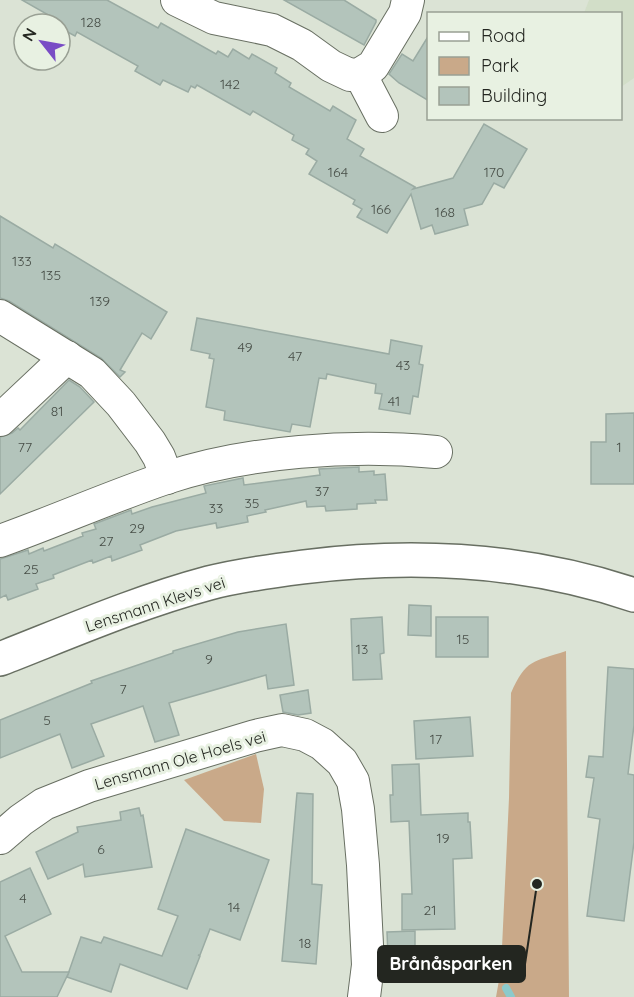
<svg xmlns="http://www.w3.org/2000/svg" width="634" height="997" font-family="Quicksand,sans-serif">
<rect width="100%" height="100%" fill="#dbe3d5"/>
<path fill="#d2dec8" d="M589,0H634V78L621,87L620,14L584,13Z"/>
<g fill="#c9a989">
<path d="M566,651L569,997H496L501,969L509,798L511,693C526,659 533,662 566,651Z"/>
<path d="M256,754L264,789L261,823L224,821L184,780Z"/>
</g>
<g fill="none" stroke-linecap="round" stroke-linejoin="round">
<path stroke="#8ccacb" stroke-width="8" d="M506,988L511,997"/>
</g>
<g fill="#b3c4bb" stroke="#9aaba3" stroke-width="1.5">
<path d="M22,0H107L158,28L161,23L216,54L218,51L228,57L233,49L249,59L252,54L277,68L275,73L291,83L289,87L330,111L333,106L356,120L347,139L364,149L360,156L415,187L413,189L453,178L484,124L527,149L504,188L494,183L482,204L464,209L468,225L435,234L432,225L421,229L411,194L387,233L357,217L362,209L353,204L355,200L309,174L317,161L306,154L309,149L292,140L294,135L253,111L250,115L197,85L195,88L191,86L188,92L163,80L160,85L135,71L138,66L77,32L75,36L60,28V24L49,22L52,17Z"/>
<path d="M284,0H344L376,20V22L364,45Z"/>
<path d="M429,35V101L399,83L389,74L402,54L413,61Z"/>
<path d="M0,216L53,248L55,244L167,312L151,339L142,333L120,370L125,372L120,377L101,358L9,301L0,298Z"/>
<path d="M197,318L389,354L391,340L422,346L419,364L423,365L418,397L413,396L410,414L379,409L382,394L375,393L376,384L327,374L326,379L319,378L310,427L292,424L290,432L224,420L225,411L206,407L214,359L209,358L210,354L191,350Z"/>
<path d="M69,380L80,387L94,402L0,494V437L12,433L18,428L20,430Z"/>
<path d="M634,413V484H591V442H606V414Z"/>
<path d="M359,467V472L374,471V475L385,474L387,500H375L376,503L357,504V509L326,511L325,506L307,507L306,501L265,510L266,512L247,516L248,522L217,528L216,523L176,531L140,545L142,550L112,561L111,556L93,563L92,560L53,575L54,578L36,584L38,589L8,600L6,595L0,598V559L28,550L29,554L43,548L44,551L83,536L82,533L96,529L94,524L131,510L132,514L152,507L206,493L204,486L243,478L244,485L320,475L319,469Z"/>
<path d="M409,605L431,606V636L408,635Z"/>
<path d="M382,617L384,653L380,654L382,679L353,680L351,619Z"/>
<rect x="436" y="617" width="52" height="40"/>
<path d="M286,624L294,685L268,689L266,675L169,703L179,735L155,742L143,706L91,724L104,756L72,768L60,734L0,758V720L92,683L91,681L173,653V651L238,632Z"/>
<path d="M608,667L634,669V725L628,774L634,775V842L624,921L587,916L600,819L588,817L594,778L586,777L589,756L603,757Z"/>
<path d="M308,690L311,713L298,715L283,712L280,695Z"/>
<path d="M470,717L473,756L416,759L414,721Z"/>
<path d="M419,764L421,815L468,813V822H470L472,858L453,859L455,929L402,930V894H412L409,821L391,822L390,795H393L392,765Z"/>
<path d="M297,793L313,794L312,884L322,885L316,964L282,961Z"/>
<path d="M139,808L141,816L143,815L152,867L85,877L83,864L48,879L36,852L78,832L77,827L121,820L120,812Z"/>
<path d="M186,829L269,860L240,940L210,929L200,955H198L200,956L187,989L120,964L111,992L67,977L81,937L101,943L104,937L162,956L178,916L158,909Z"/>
<path d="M30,868L51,914L5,936L22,972H69L57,997H0V882Z"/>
<path d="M415,931V955L388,956L387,932Z"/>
</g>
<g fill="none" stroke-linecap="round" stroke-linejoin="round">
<defs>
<g id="street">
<path d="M177,0L214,18L272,30L302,45L331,66L350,75L360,74L373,66L405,13L408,0"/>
<path d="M360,74L382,116"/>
<path d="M0,316L92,373L121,404L150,442L159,457L167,478"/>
<path d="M0,420L67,357"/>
<path d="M0,541C56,521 110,497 166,478C247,451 352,444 436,452"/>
<path d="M0,838L21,820L44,804L89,786L255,736L282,730L305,735L322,744L342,762L353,781L358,809L363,865L368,965L364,997"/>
</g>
<path id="secondary" d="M0,659C69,632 138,602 209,583C240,575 271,571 303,567C414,553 526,559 634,595"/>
</defs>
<use href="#street" stroke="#686f62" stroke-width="34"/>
<use href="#secondary" stroke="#686f62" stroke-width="36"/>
<use href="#street" stroke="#fff" stroke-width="32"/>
<use href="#secondary" stroke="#fff" stroke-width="33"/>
</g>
<g text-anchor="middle" stroke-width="6" stroke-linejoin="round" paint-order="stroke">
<g font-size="14" fill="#474e47">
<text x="91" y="27">128</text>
<text x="230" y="89">142</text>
<text x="338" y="177">164</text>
<text x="494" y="177">170</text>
<text x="381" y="214">166</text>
<text x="445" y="217">168</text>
<text x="22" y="266">133</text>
<text x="51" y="280">135</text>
<text x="100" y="306">139</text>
<text x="245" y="352">49</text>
<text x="295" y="361">47</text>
<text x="403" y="370">43</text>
<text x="394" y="406">41</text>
<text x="57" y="416">81</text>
<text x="25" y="452">77</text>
<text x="619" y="452">1</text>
<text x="322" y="496">37</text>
<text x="252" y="508">35</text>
<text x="216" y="513">33</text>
<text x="137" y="533">29</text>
<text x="106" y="546">27</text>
<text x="31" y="574">25</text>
<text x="463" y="644">15</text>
<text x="362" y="654">13</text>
<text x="209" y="664">9</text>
<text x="123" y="694">7</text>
<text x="47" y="725">5</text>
<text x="436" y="744">17</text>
<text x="443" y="843">19</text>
<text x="101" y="854">6</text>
<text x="23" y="903">4</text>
<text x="234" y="912">14</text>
<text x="430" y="915">21</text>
<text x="305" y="948">18</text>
</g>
<g font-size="16" fill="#232620" stroke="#e8f1e2">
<text transform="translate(155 604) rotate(-18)" y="6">Lensmann Klevs vei</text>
<text transform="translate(180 760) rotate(-16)" y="6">Lensmann Ole Hoels vei</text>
</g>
</g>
<path fill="none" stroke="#232620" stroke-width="2" d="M537 884L525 964"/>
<circle fill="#232620" stroke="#e8f1e2" stroke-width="2" cx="537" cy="884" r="6"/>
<rect fill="#232620" stroke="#232620" stroke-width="2" x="378" y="946" width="147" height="36" rx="6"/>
<g font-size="18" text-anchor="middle" font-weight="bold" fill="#fff">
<text x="451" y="970">Brånåsparken</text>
</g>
<rect x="427" y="12" width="195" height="108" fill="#e8f1e2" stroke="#99a094" stroke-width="1.5"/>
<rect x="439" y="32" width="30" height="9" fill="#ffffff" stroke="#99a094" stroke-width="1.5"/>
<text x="481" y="42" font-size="18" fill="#232620">Road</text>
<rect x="439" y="57" width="30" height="18" fill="#c9a989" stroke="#99a094" stroke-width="1.5"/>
<text x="481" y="72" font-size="18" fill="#232620">Park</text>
<rect x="439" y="87" width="30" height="18" fill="#b3c4bb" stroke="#99a094" stroke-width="1.5"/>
<text x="481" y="102" font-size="18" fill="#232620">Building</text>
<g transform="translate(42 42) rotate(301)"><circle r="28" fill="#e8f1e2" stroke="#99a094" stroke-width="1.5"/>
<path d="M0-4.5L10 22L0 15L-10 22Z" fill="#794cc5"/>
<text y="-9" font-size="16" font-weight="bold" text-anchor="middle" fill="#232620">N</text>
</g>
</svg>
